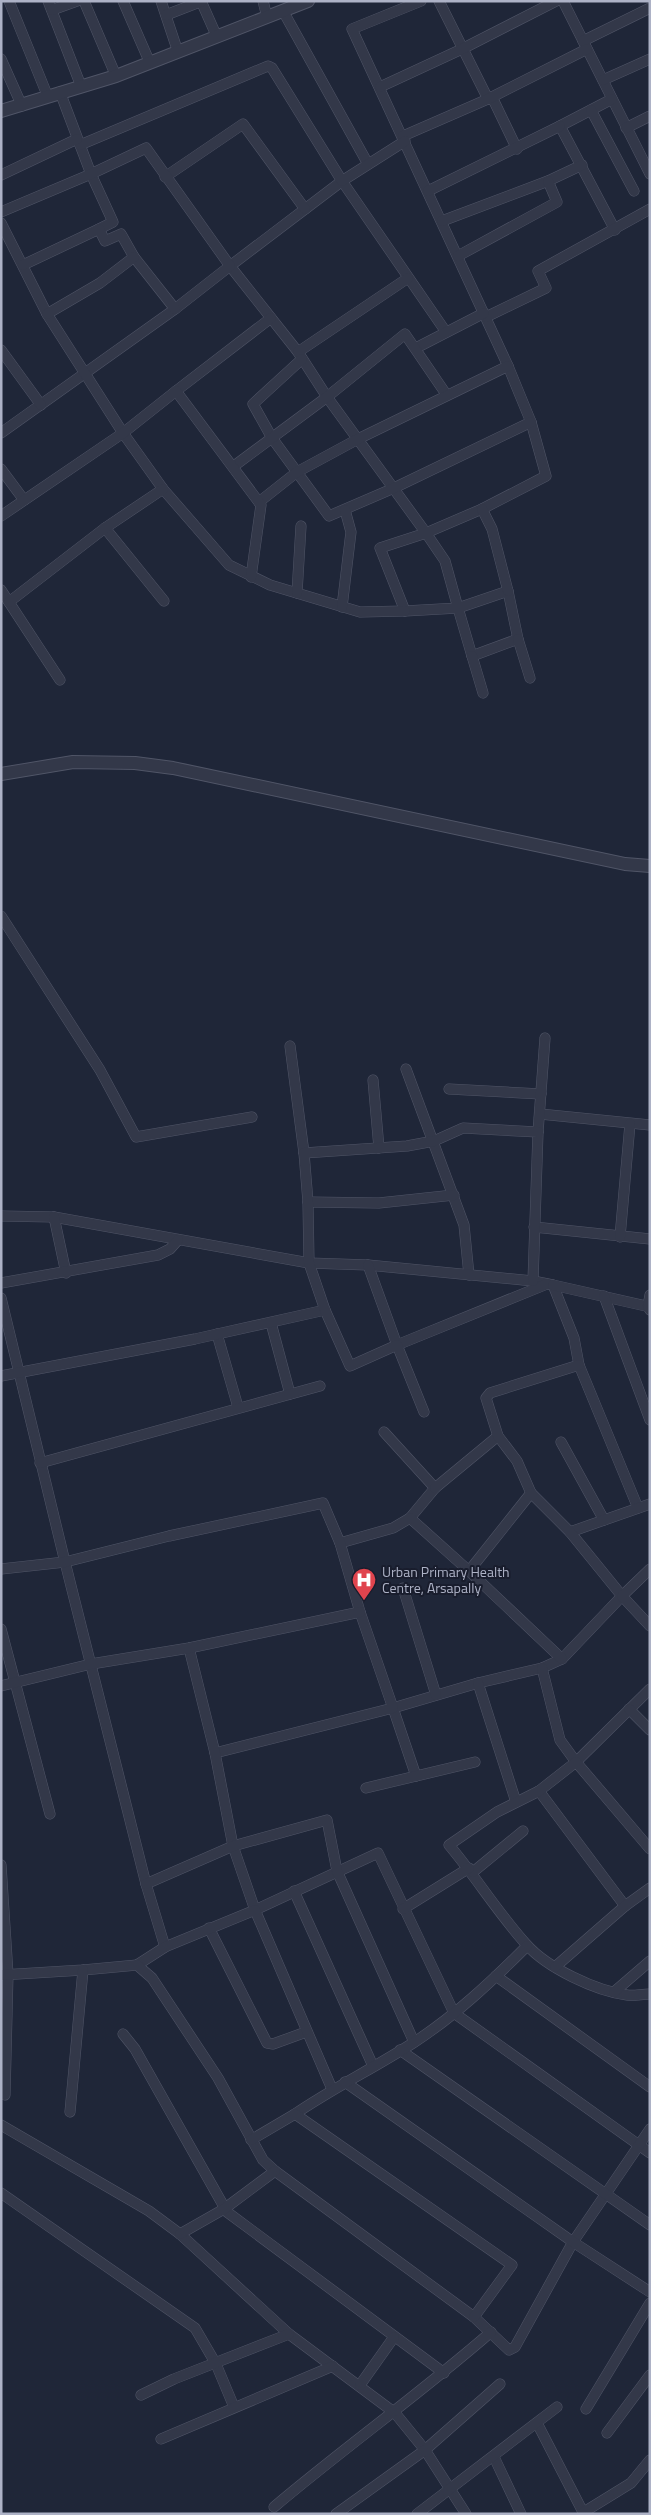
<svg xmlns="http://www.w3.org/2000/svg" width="651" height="2515" font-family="'Titillium Web',sans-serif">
<rect width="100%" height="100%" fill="#1f2638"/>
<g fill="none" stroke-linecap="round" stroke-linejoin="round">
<defs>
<g id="minor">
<path d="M9,1L48,97"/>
<path d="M48,1L81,86"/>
<path d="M84,1L116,76"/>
<path d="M123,1L150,63"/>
<path d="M161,1L178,52"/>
<path d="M201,1L217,37"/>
<path d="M263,1L267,17"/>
<path d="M421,1L352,29L508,366L531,422L546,476L482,509L426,533L445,561L458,608L508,591L518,639L472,656L458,608L405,611L380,548L426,533L327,397L298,352L230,266L342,181L446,332"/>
<path d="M439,1L488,99"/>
<path d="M563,1L650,174"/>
<path d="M52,10L77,1"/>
<path d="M283,11L368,164"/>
<path d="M166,15L202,1"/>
<path d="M583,41L650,8"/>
<path d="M1,59L22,106"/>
<path d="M603,80L650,59"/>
<path d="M380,87L462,49L556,1"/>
<path d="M60,92L91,174L113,222L99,229"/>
<path d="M492,97L517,149"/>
<path d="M612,99L560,126L615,230"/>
<path d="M591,110L634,191"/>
<path d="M626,128L650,116"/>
<path d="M403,136L488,99L587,49"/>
<path d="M80,145L268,66L272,68L342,181L405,141"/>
<path d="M1,175L77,139"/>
<path d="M165,177L243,124L305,209"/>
<path d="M428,191L560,126"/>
<path d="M1,212L91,174L146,148L230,266L175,309L1,433"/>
<path d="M442,221L548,181L582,165"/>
<path d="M1,223L47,314L123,433L163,489L229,565L270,585L360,612L405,611"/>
<path d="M458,256L557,202L548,181"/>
<path d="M23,265L99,229L105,241L121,234L134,257L175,309"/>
<path d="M47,314L100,283L134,257"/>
<path d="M486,317L546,288L538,271L650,209"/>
<path d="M416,348L484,313"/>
<path d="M1,350L41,405"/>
<path d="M298,352L408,278"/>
<path d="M302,359L253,404L272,438L329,516L394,488L531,422"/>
<path d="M176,391L271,318"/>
<path d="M234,466L327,397L405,334L446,394"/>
<path d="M1,469L24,500"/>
<path d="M259,502L297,472L358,439L508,366"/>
<path d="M482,509L492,529L508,591"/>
<path d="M1,516L123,433L176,391L261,505L251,577"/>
<path d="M105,528L164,601"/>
<path d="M1,590L60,680"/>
<path d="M297,593L301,526"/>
<path d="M9,602L105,528L163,489"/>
<path d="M342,607L351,532L345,510"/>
<path d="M518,639L530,678"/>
<path d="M472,656L483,693"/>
<path d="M1,916L100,1070L136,1137L252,1117"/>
<path d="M290,1046L304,1153"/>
<path d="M406,1069L464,1225L469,1275"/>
<path d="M373,1080L379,1148"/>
<path d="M449,1089L541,1094"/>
<path d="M540,1114L650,1125"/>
<path d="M538,1132L545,1038"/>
<path d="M308,1202L379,1203L454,1195"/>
<path d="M1,1216L54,1217L309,1263L368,1265L533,1281L553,1285L574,1338L579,1365L638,1508"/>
<path d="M54,1217L66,1273"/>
<path d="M534,1227L650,1239"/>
<path d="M620,1237L630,1124"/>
<path d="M368,1265L397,1345L547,1284"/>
<path d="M1,1283L158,1255L170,1249L178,1240"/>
<path d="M553,1285L650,1307"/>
<path d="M650,1295L648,1306L650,1310"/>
<path d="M604,1296L650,1420"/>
<path d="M1,1298L65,1562L146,1884L165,1947"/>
<path d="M271,1323L290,1394"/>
<path d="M217,1334L238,1407"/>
<path d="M1,1376L195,1339L325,1310"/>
<path d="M424,1412L397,1345L350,1366L325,1310L309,1263L308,1202L304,1153L407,1146L434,1141L463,1128L538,1132L533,1281"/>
<path d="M384,1432L435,1488L410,1518"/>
<path d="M561,1442L604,1520"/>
<path d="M40,1463L320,1386"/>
<path d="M435,1488L498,1436"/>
<path d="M531,1493L517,1461L498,1436L486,1398L490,1393L579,1365"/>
<path d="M570,1532L650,1504"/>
<path d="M340,1543L393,1528L410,1518L469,1571L531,1493L570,1532L622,1596L562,1659L542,1668L478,1683L393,1708L416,1776"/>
<path d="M1,1569L65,1562L169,1536L323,1503L340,1543L360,1612L393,1708L215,1753"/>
<path d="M650,1569L622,1596L650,1626"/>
<path d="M469,1571L562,1659"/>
<path d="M403,1588L436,1695"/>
<path d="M1,1629L50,1814"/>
<path d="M189,1648L215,1753L233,1846L255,1910L378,1853L454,2013L650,2153"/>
<path d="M542,1668L560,1740L576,1762L650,1689"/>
<path d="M478,1683L516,1802"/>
<path d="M1,1686L91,1664L189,1648L360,1612"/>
<path d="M629,1709L650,1730"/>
<path d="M366,1788L475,1762"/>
<path d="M539,1791L625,1906"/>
<path d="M650,1849L576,1762L539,1791L497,1812L449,1845C476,1877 498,1913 526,1944C547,1968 596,1991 627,1995C634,1996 642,1994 650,1994"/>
<path d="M1,1865L8,1974L5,2095"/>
<path d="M473,1872L523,1831"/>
<path d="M146,1884L233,1846L327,1820L337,1871L414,2042"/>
<path d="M294,1891L373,2066"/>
<path d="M403,1909L469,1868"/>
<path d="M209,1928L267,2043L273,2044L306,2032"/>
<path d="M137,1965L165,1947L255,1910L332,2089"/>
<path d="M555,1967L625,1906L650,1888"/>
<path d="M1,1975L83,1970L137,1965L152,1978L218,2078L263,2160L275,2171L474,2317L509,2350L515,2347L573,2242L650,2129"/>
<path d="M496,1976L650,2087"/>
<path d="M614,1992L650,1961"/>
<path d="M123,2034L135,2049L227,2212L444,2373"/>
<path d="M400,2050L650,2225"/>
<path d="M345,2082L573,2242L650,2292"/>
<path d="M70,2112L83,1970"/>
<path d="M295,2114C333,2088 374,2068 413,2043C455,2016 492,1981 527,1946"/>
<path d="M1,2125L149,2211L180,2234L289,2334L395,2413L425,2450L466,2514"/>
<path d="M251,2140L295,2114L512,2265L474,2317"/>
<path d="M1,2193L195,2328L216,2364L234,2407"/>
<path d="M180,2234L224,2209L275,2171"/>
<path d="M360,2385L394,2337"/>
<path d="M141,2395L174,2379L289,2334"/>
<path d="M586,2409L650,2303"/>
<path d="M537,2423L584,2514"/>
<path d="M607,2433L650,2375"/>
<path d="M161,2439L333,2366"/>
<path d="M494,2457L521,2514"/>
<path d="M274,2507C345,2447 421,2393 491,2332"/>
<path d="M584,2512L631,2483L650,2460"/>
<path d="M336,2514L425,2450L500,2384"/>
<path d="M417,2514L557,2407"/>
</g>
<g id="tertiary">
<path d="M1,111L116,76L308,1"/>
<path d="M1,774L73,762L135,763L173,768L625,864L650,866"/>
</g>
</defs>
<use href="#minor" stroke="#505567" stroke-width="11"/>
<use href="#tertiary" stroke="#505567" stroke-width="14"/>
<use href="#minor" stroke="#333849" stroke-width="10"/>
<use href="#tertiary" stroke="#333849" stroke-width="12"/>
</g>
<defs>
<symbol id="hospital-pin" viewBox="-11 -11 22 30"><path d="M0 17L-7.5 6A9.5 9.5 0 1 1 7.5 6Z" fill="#e0444e" stroke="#191d2d"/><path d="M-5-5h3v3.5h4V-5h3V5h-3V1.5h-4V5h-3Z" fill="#fff"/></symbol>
</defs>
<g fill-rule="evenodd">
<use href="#hospital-pin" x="350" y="1566" width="28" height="38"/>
</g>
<g text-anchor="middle" stroke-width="4" stroke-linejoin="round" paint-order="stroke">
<g font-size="14" fill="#adb2c6" stroke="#191d2d" text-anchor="start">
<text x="382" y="1577">Urban Primary Health<tspan x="382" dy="16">Centre, Arsapally</tspan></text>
</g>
</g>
<rect width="651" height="2515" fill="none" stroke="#adb2c6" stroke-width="5"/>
</svg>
